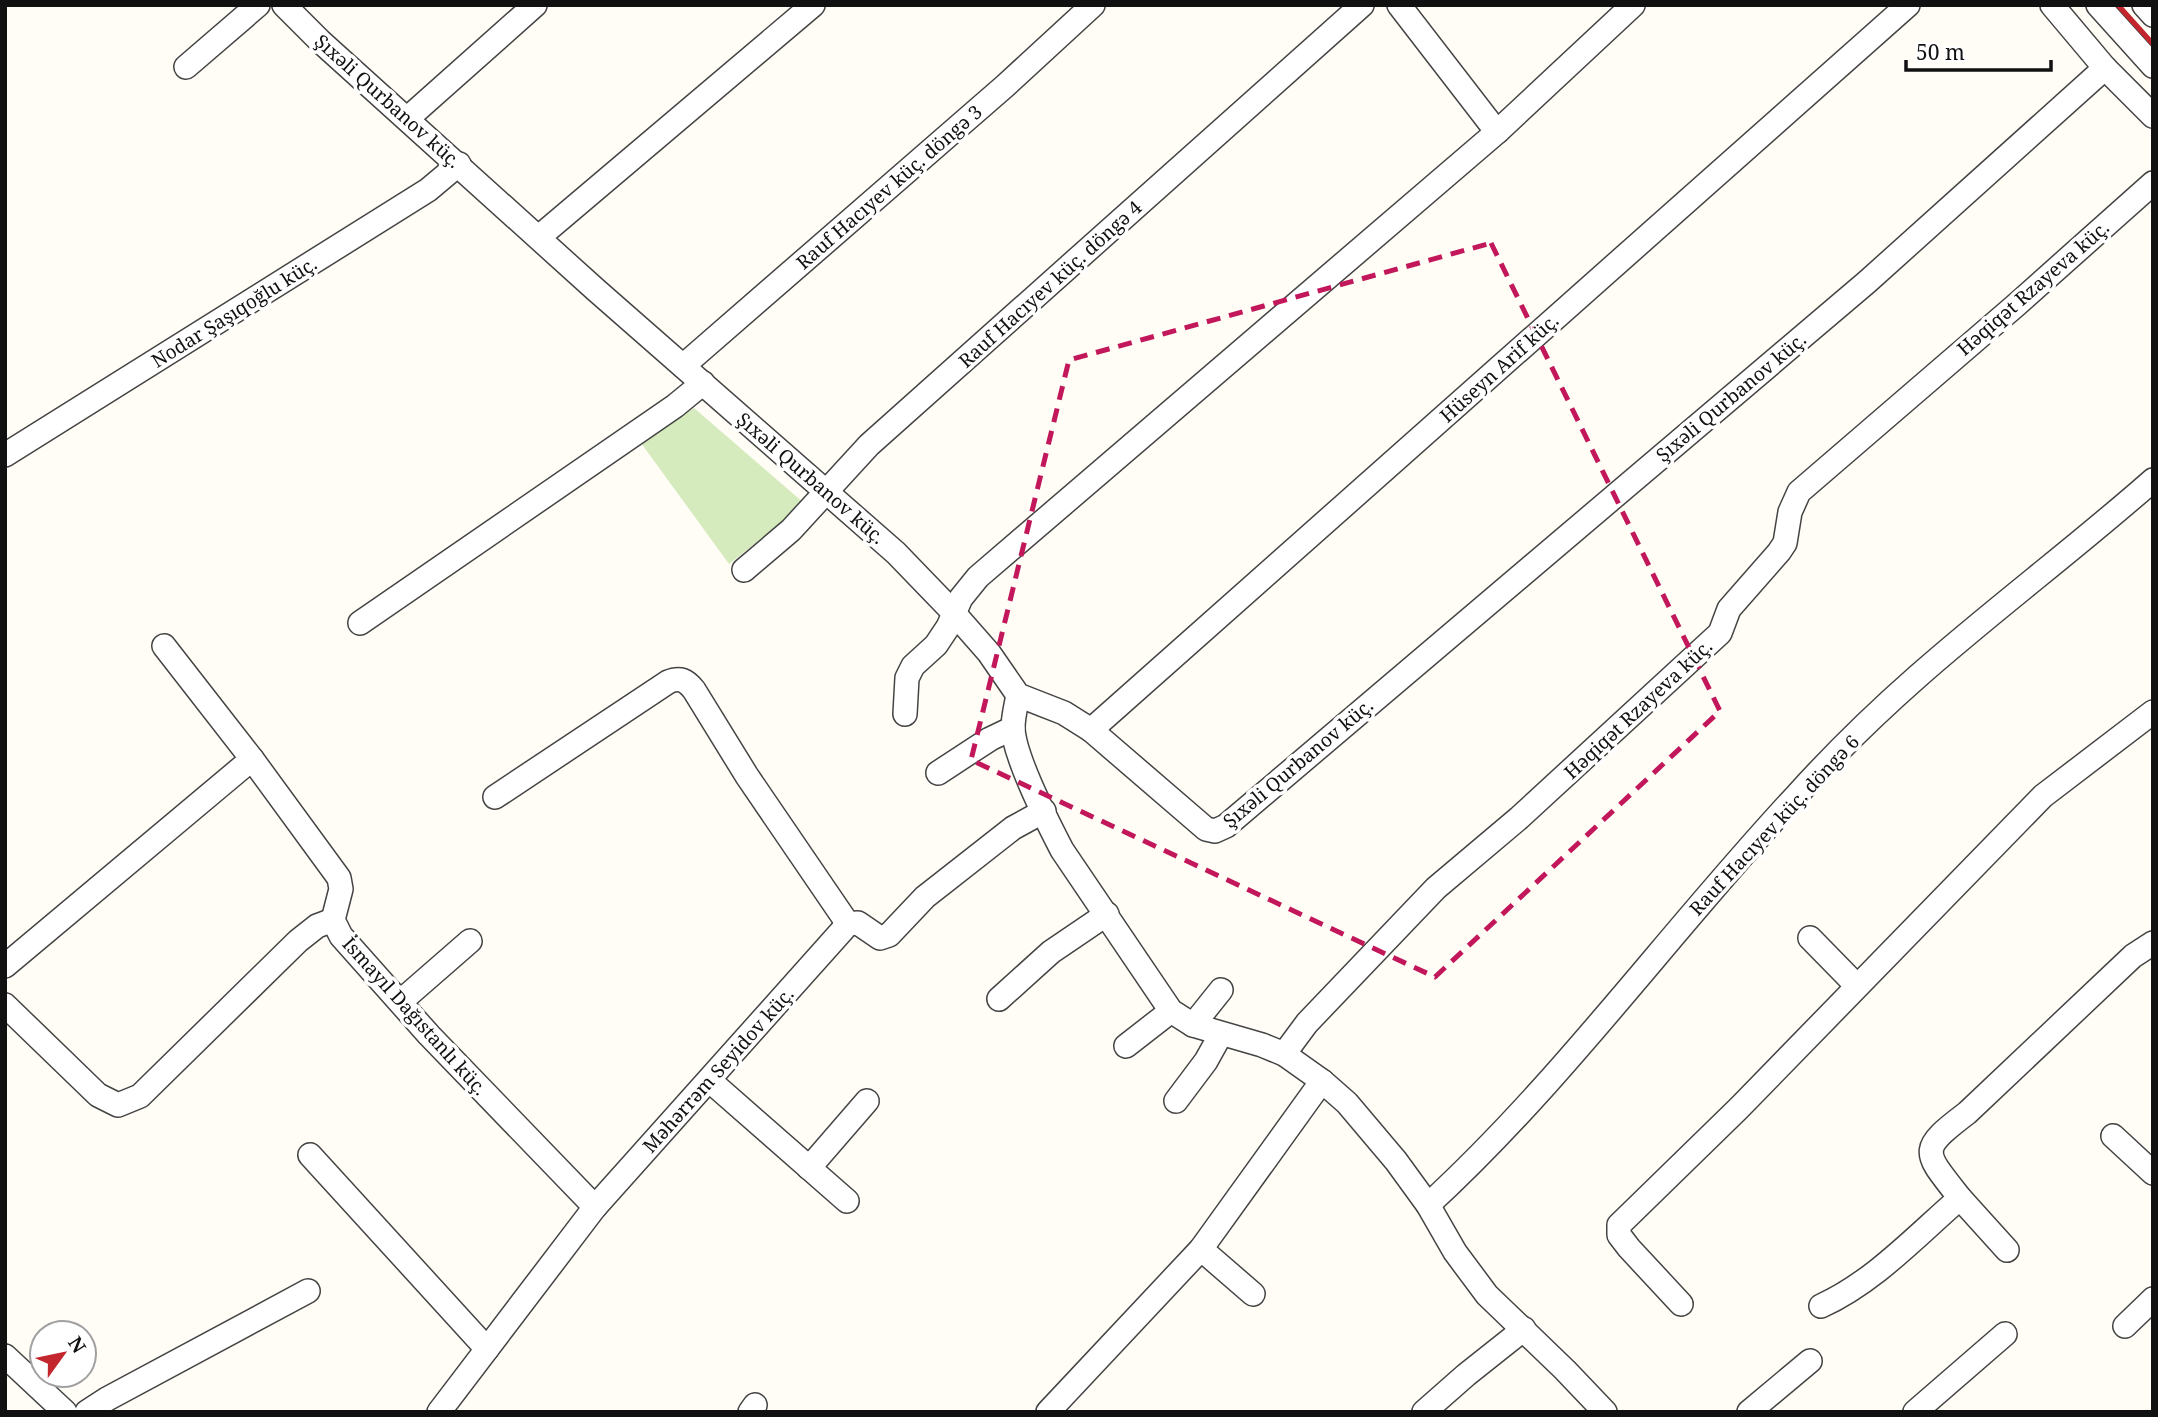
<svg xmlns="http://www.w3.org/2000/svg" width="2158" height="1417" font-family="'Noto Serif',serif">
<rect width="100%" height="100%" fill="#fffdf5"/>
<path fill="#d5ebbd" d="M694,408L805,504L729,564L641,443Z"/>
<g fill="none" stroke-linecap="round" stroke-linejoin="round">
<defs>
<g id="street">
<path d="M284,5L320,41L596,290L896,553L953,612L989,653L1018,695L1064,713L1091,730L1206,829L1215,831L1226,826L1867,282L2105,68"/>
<path d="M1399,5L1497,132"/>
<path d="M2052,5L2105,68L2153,116"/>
<path d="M2098,5L2153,66"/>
<path d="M2144,5L2153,15"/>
<path d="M186,67L258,5"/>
<path d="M408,118L535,5"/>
<path d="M539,237L813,5"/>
<path d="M683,366L1005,86L1093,5"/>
<path d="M5,455L428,190L459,164"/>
<path d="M744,570L791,530L869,445L1362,5"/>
<path d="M360,623L675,406L703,383"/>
<path d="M164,646L252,759"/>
<path d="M1018,695C1016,706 1013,717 1013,728C1014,756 1048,823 1062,850L1171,1011L1193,1025L1262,1045L1284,1054L1322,1081L1347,1103L1396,1161L1428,1205L1455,1252L1487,1295L1565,1370L1605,1412"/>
<path d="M905,714L907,678L913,666L936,645L948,627L961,598L978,577L1497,132L1633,5"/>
<path d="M1091,730L1908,5"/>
<path d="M938,773L990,739L1013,728"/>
<path d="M495,797L668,682C680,677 686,680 694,690L747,776L848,924"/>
<path d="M1810,938L1857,986"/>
<path d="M5,966L252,759L339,878L341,889L333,920L341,936L429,1035L595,1207"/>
<path d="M999,999L1051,952L1107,914"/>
<path d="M400,1002L470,941"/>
<path d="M5,1005L98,1095L118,1105L140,1096L298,941L317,926L333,920"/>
<path d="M1193,1025L1221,990"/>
<path d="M1126,1046L1171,1011"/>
<path d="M1284,1054L1307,1023L1436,888L1519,818L1720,633L1729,609L1779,552L1785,543L1790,512L1799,492L2015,306L2153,183"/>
<path d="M709,1080L847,1201"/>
<path d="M1176,1101L1206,1061L1221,1034"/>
<path d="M2113,1136L2153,1173"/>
<path d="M310,1155L487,1349"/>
<path d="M809,1168L867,1101"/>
<path d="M1960,1198L2007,1250"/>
<path d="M1428,1205C1563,1081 1671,930 1796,796C1834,754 1875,714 1917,677C1994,609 2076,548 2153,480"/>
<path d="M1201,1249L1253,1294"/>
<path d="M1681,1304L1629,1248L1619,1235V1225L1739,1108L2043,796L2153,712"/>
<path d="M1821,1306C1874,1282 1916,1236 1960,1198C1923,1151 1918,1150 1967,1113L2133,956L2153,943"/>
<path d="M2125,1326L2153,1299"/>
<path d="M5,1356L65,1412"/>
<path d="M87,1412L107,1399L308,1291"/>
<path d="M439,1412L595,1207L848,924L858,923L880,938L889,935L925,897L1013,828L1044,811"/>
<path d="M750,1412L755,1405"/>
<path d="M1048,1412L1201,1249L1322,1081"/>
<path d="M1424,1412L1466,1375L1524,1329"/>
<path d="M1749,1412L1810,1361"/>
<path d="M1915,1412L2005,1334"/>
</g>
</defs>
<use href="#street" stroke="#444" stroke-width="26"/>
<use href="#street" stroke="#fff" stroke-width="23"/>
<path stroke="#c4262e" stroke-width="5" d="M2118,5L2153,44"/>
</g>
<path fill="none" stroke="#c2185b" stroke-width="5" stroke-dasharray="14 9" stroke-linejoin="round" d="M1491,243L1720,711L1435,977L971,760L1069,360Z"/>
<g text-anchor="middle" stroke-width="7" stroke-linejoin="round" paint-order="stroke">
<g font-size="19" fill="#111" stroke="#fff">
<text transform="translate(388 101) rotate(42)" y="7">Şıxəli Qurbanov küç.</text>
<text transform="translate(889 187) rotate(-41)" y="7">Rauf Hacıyev küç. döngə 3</text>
<text transform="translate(1050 284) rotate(-42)" y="7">Rauf Hacıyev küç. döngə 4</text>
<text transform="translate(2033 288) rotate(-41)" y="7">Həqiqət Rzayeva küç.</text>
<text transform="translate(234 312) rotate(-32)" y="7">Nodar Şaşıqoğlu küç.</text>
<text transform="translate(1499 368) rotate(-42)" y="7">Hüseyn Arif küç.</text>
<text transform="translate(1731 397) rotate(-40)" y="7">Şıxəli Qurbanov küç.</text>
<text transform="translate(811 478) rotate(41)" y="7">Şıxəli Qurbanov küç.</text>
<text transform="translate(1638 709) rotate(-43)" y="7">Həqiqət Rzayeva küç.</text>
<text transform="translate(1298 763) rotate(-40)" y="7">Şıxəli Qurbanov küç.</text>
<text transform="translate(1774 825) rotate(-47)" y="7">Rauf Hacıyev küç. döngə 6</text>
<text transform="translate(415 1016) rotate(48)" y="7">İsmayıl Dağıstanlı küç.</text>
<text transform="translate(718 1070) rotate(-48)" y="7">Məhərrəm Seyidov küç.</text>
</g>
</g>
<rect width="2158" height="1417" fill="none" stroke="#111111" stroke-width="14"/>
<g transform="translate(63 1354) rotate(57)"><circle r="33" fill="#ffffff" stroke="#a0a0a0" stroke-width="2"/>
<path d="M0-5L12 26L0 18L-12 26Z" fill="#c4262e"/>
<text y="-10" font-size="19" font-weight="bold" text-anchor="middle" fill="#111111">N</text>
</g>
<path d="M1906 60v10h145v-10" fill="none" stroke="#111111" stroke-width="3.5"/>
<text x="1916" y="60" font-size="21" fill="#111111" stroke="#ffffff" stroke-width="5" paint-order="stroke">50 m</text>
</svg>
